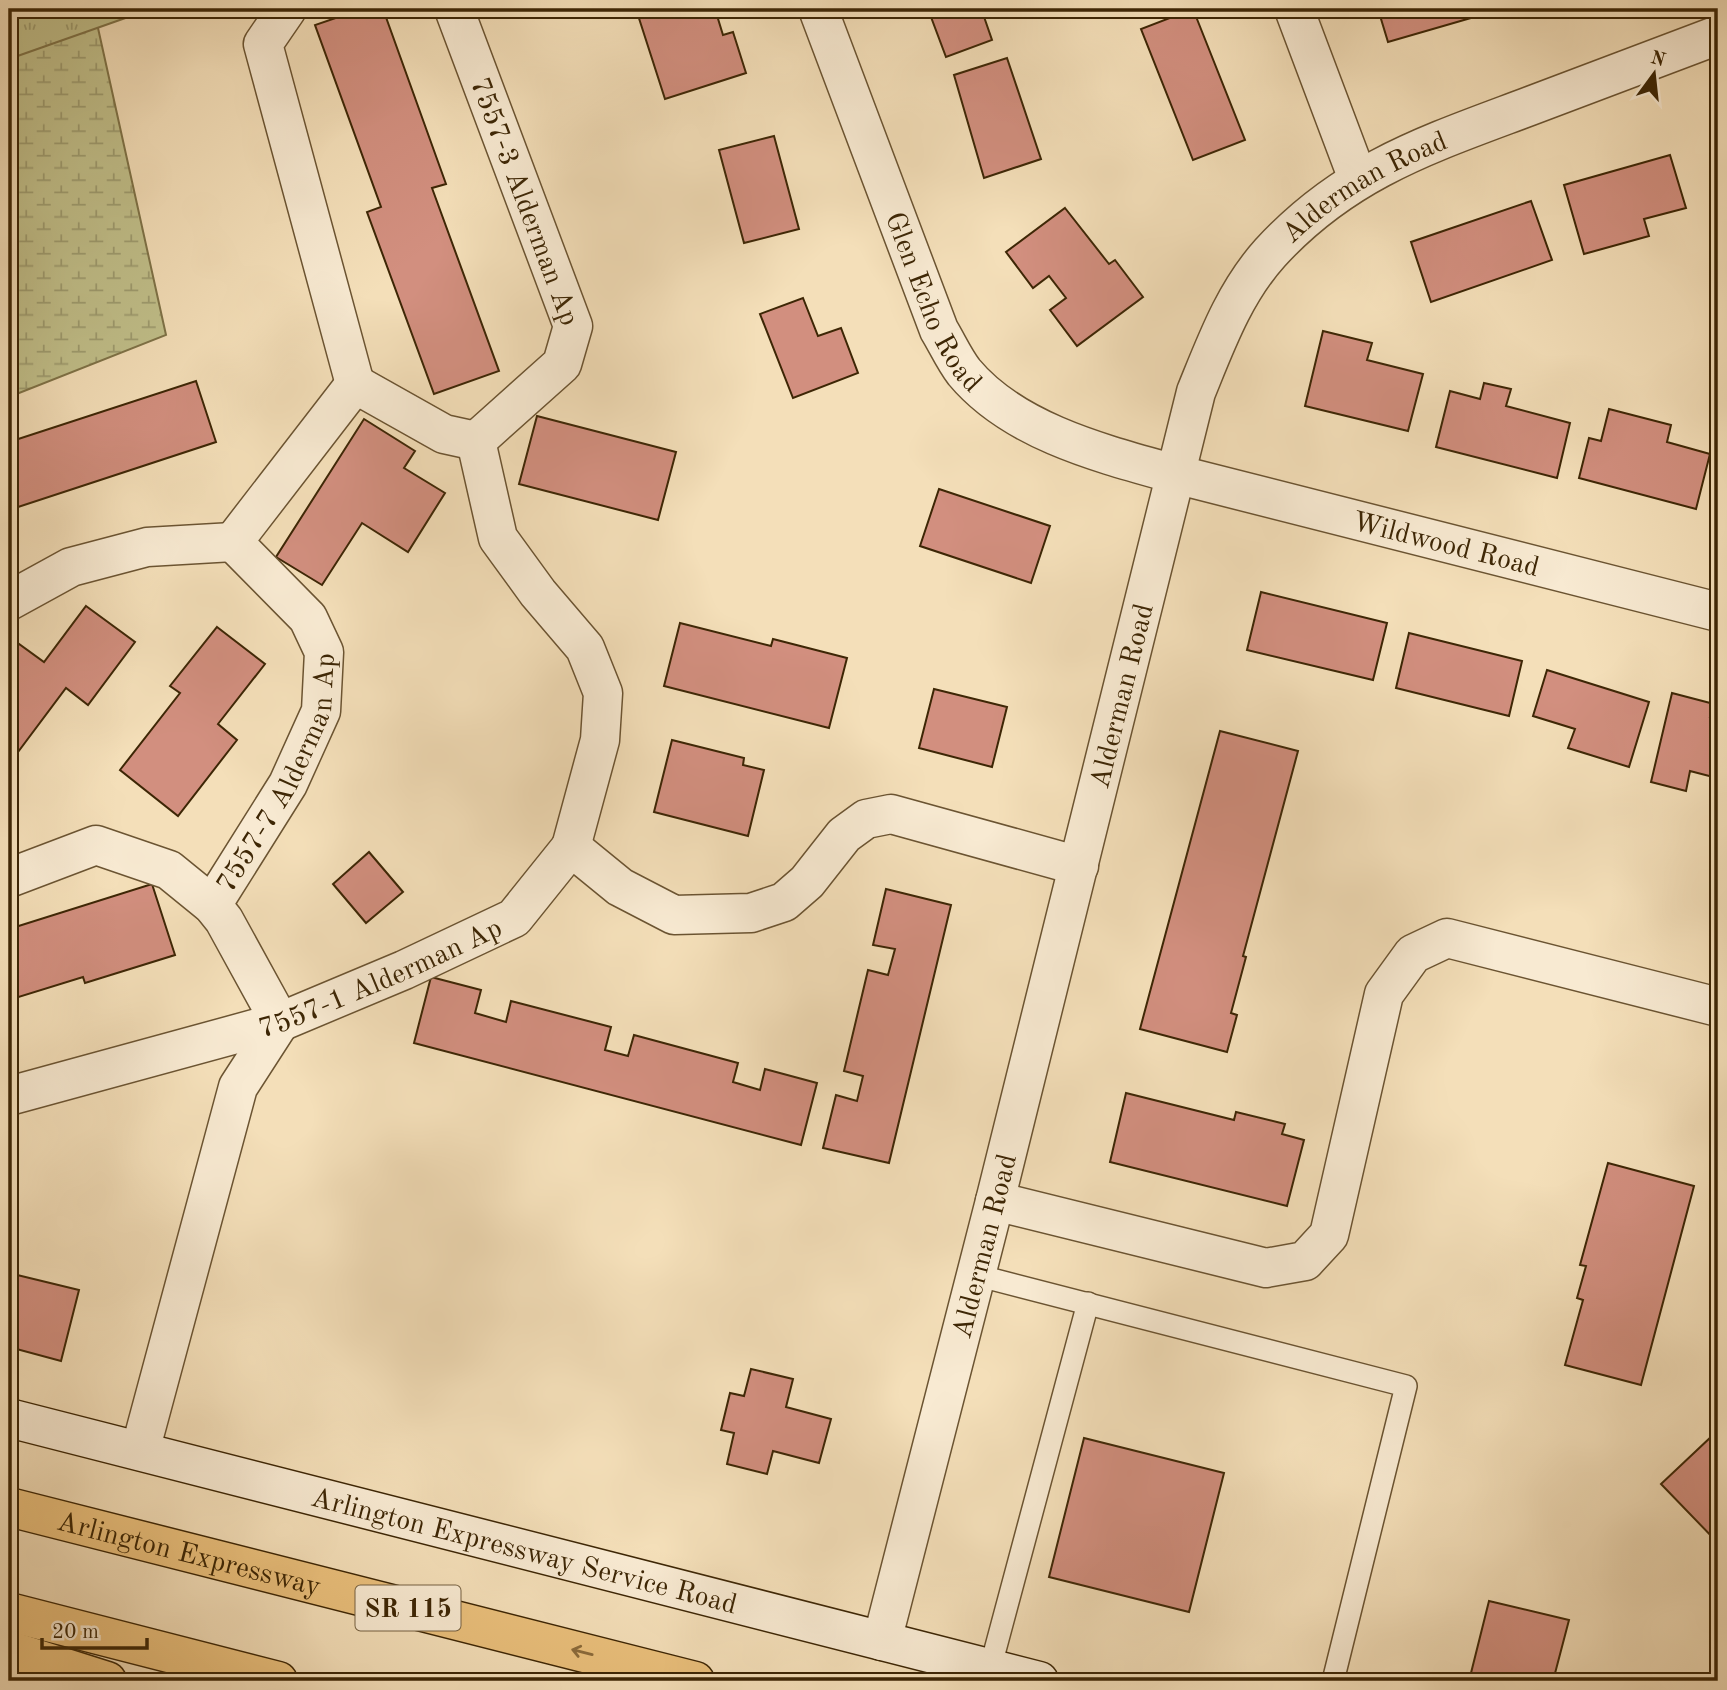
<svg xmlns="http://www.w3.org/2000/svg" width="1727" height="1690" font-family="'Old Standard TT',serif">
<defs>
<pattern id="wetland-marsh" width="20" height="14" patternUnits="userSpaceOnUse" patternTransform="scale(1.75)"><rect width="20" height="14" fill="#c1c08b"/><path d="M1 5h8M5 5V1M11 12h8M15 12V8" fill="none" stroke="#9e9c70"/></pattern>
<pattern id="park-tufts" width="24" height="20" patternUnits="userSpaceOnUse" patternTransform="scale(1.75)"><rect width="24" height="20" fill="#c1c08b"/><path d="M3 7l-1-3M5 7V3M7 7l1-3M15 17l-1-3M17 17v-4M19 17l1-3" fill="none" stroke="#9e9c70"/></pattern>
</defs>
<rect width="100%" height="100%" fill="#f4dfb9"/>
<filter id="stains"><feTurbulence type="fractalNoise" baseFrequency=".00286" numOctaves="4"/><feColorMatrix values="0 0 0 0 .2 0 0 0 0 .09 0 0 0 0 .02 0 0 0 .5 -.17"/></filter>
<radialGradient id="worn" r=".72"><stop offset=".6" stop-color="#630" stop-opacity="0"/><stop offset="1" stop-color="#630" stop-opacity=".3"/></radialGradient>
<path fill="url(#wetland-marsh)" stroke="#7f7348" stroke-width="2" d="M9,9H107L98,28L166,335L9,397Z"/>
<path fill="url(#park-tufts)" stroke="#7f7348" stroke-width="2" d="M9,9H151L9,59Z"/>
<g fill="#d28f7f" stroke="#3d2605" stroke-width="2">
<path d="M362,9H383L446,184L432,188L499,371L434,394L367,212L381,207L315,25Z"/>
<path d="M636,9H715L723,35L733,32L746,73L665,99Z"/>
<path d="M928,9H988L982,11L992,40L946,57Z"/>
<path d="M1193,9L1245,140L1193,160L1141,29Z"/>
<path d="M1378,9H1502L1388,42Z"/>
<path d="M1007,58L1041,159L984,178L954,75Z"/>
<path d="M774,136L799,229L744,243L719,150Z"/>
<path d="M1670,155L1686,208L1644,219L1649,236L1584,254L1564,185Z"/>
<path d="M1531,201L1552,260L1431,302L1411,242Z"/>
<path d="M1065,208L1109,264L1115,260L1143,297L1077,346L1050,310L1066,298L1049,276L1033,288L1006,252Z"/>
<path d="M803,298L818,336L841,328L858,373L793,398L760,314Z"/>
<path d="M1323,331L1372,343L1367,360L1423,374L1408,431L1305,406Z"/>
<path d="M196,381L216,442L9,510V442Z"/>
<path d="M1484,383L1511,389L1506,406L1570,423L1557,478L1436,447L1450,391L1480,399Z"/>
<path d="M1609,409L1671,425L1667,442L1710,454L1696,509L1579,478L1589,438L1601,441Z"/>
<path d="M537,416L676,452L658,520L519,484Z"/>
<path d="M364,419L415,451L404,468L445,493L408,552L362,523L322,585L276,557Z"/>
<path d="M939,489L1050,526L1031,583L920,546Z"/>
<path d="M1261,592L1387,623L1373,680L1247,650Z"/>
<path d="M86,606L135,642L88,705L66,688L9,764V658L19,644L44,662Z"/>
<path d="M680,623L771,646L773,639L847,658L829,728L664,686Z"/>
<path d="M217,627L265,664L218,724L237,740L178,816L120,770L180,693L170,686Z"/>
<path d="M1409,633L1522,661L1509,716L1396,688Z"/>
<path d="M1547,670L1649,702L1629,767L1568,748L1575,729L1533,716Z"/>
<path d="M934,689L1007,707L992,767L919,748Z"/>
<path d="M1672,693L1714,704L1710,717L1718,719V801L1712,800L1717,778L1690,771L1686,791L1651,782Z"/>
<path d="M1220,731L1298,751L1243,956L1246,957L1231,1013L1237,1015L1227,1052L1140,1029Z"/>
<path d="M672,740L744,758L743,765L764,770L748,836L654,812Z"/>
<path d="M369,852L403,892L366,923L333,884Z"/>
<path d="M152,884L175,955L85,983L83,977L9,1000V929Z"/>
<path d="M886,889L951,905L889,1163L823,1148L836,1095L857,1101L863,1076L844,1071L868,970L888,975L895,949L873,945Z"/>
<path d="M431,977L481,990L475,1013L506,1022L511,1001L611,1027L605,1050L628,1056L634,1035L738,1063L733,1082L760,1090L765,1069L817,1083L801,1145L414,1043Z"/>
<path d="M1126,1093L1234,1120L1236,1112L1285,1124L1282,1134L1304,1140L1287,1206L1110,1162Z"/>
<path d="M1608,1163L1694,1186L1641,1385L1565,1365L1583,1300L1577,1298L1586,1266L1580,1265Z"/>
<path d="M9,1273L79,1290L61,1361L9,1347Z"/>
<path d="M751,1369L793,1379L786,1407L831,1419L819,1463L773,1451L767,1474L727,1464L734,1433L721,1430L730,1393L744,1396Z"/>
<path d="M1712,1436L1718,1442V1543L1661,1484Z"/>
<path d="M1084,1438L1224,1473L1189,1612L1049,1577Z"/>
<path d="M1489,1601L1569,1620L1553,1681H1469Z"/>
</g>
<g fill="none" stroke-linecap="round" stroke-linejoin="round">
<defs>
<g id="lane">
<path d="M976,1275L1406,1386L1333,1681"/>
<path d="M990,1669L1088,1303"/>
</g>
<g id="street">
<path d="M287,9L263,44L355,384"/>
<path id="s1" d="M454,9L573,326L562,364L476,441"/>
<path id="s2" d="M818,9L939,330C947,343 954,359 964,372C1014,432 1103,454 1175,474L1718,612"/>
<path d="M1294,9L1358,179"/>
<path d="M355,384L444,434L476,441"/>
<path d="M476,441L498,538L538,593L585,648L603,693L600,740L571,847"/>
<path d="M233,542L355,384"/>
<path d="M9,601L71,567L147,547L233,542"/>
<path d="M9,878L96,845L169,870L212,905L224,920L280,1022L238,1087L140,1451"/>
<path id="s3" d="M212,905L288,784L321,711L324,652L308,618L233,542"/>
<path id="s4" d="M9,1096L280,1022L404,970L514,918L571,847L620,887L674,915L751,913L784,902L807,882L844,835L866,819L891,814L1079,866"/>
<path d="M995,1201L1266,1268L1305,1261L1329,1235L1384,994L1413,954L1447,938L1718,1007"/>
<path id="s5" d="M882,1641L995,1201L1196,392C1216,343 1234,293 1270,253C1346,170 1429,144 1530,106C1593,82 1655,59 1718,35"/>
</g>
<g id="secondary">
<path id="s6" d="M9,1418L1039,1681"/>
</g>
<g id="highway">
<path id="s7" d="M9,1507L695,1681"/>
<path d="M9,1612L278,1681"/>
<path d="M9,1650L107,1681"/>
</g>
</defs>
<use href="#lane" stroke="#6b5432" stroke-width="24"/>
<use href="#street" stroke="#6b5432" stroke-width="41"/>
<use href="#secondary" stroke="#3d2605" stroke-width="41"/>
<use href="#highway" stroke="#3d2605" stroke-width="41"/>
<use href="#lane" stroke="#f8ead2" stroke-width="21"/>
<use href="#street" stroke="#f8ead2" stroke-width="38"/>
<use href="#secondary" stroke="#f8ead2" stroke-width="38"/>
<use href="#highway" stroke="#eac07c" stroke-width="38"/>
</g>
<defs><path id="oneway-shaft" d="M-6 0H5M1.5-3L5.5 0L1.5 3" fill="none" stroke-width="1.6" stroke-linecap="round" stroke-linejoin="round" transform="scale(1.75)"/></defs>
<use stroke="#8b6b3b" href="#oneway-shaft" transform="translate(582 1652) rotate(-166)"/>
<g text-anchor="middle" stroke-width="5" stroke-linejoin="round" paint-order="stroke">
<rect fill="#f8ead2" stroke="#756142" stroke-width="2" x="355.5" y="1585.5" width="105" height="45" rx="5"/>
<g font-size="26" font-weight="bold" fill="#3d2605">
<text x="408" y="1617">SR 115</text>
</g>
<g font-size="28" fill="#3d2605" stroke="#f8ead2">
<text dy="10" stroke="none"><textPath href="#s5" startOffset="1563">Alderman Road</textPath></text>
<text dy="10" stroke="none"><textPath href="#s1" startOffset="205">7557-3 Alderman Ap</textPath></text>
<text dy="10" stroke="none"><textPath href="#s2" startOffset="315">Glen Echo Road</textPath></text>
<text dy="10" stroke="none"><textPath href="#s2" startOffset="910">Wildwood Road</textPath></text>
<text dy="10" stroke="none"><textPath href="#s5" startOffset="975">Alderman Road</textPath></text>
<text dy="10" stroke="none"><textPath href="#s3" startOffset="150">7557-7 Alderman Ap</textPath></text>
<text dy="10" stroke="none"><textPath href="#s4" startOffset="390">7557-1 Alderman Ap</textPath></text>
<text dy="10" stroke="none"><textPath href="#s5" startOffset="408">Alderman Road</textPath></text>
<text dy="10" stroke="none"><textPath href="#s6" startOffset="532">Arlington Expressway Service Road</textPath></text>
<text dy="10" stroke="none"><textPath href="#s7" startOffset="186">Arlington Expressway</textPath></text>
</g>
</g>
<rect width="1727" height="1690" fill="none" stroke="#f4dfb9" stroke-width="35"/>
<rect x="10" y="10" width="1706" height="1669" fill="none" stroke="#3d2605" stroke-width="3.5"/>
<rect x="18" y="18" width="1692" height="1655" fill="none" stroke="#3d2605" stroke-width="2"/>
<g transform="translate(1654 74) rotate(15)" stroke="#f8ead2" stroke-width="5" paint-order="stroke">
<path d="M0-5L12 26L0 18L-12 26Z" fill="#3d2605"/>
<text y="-10" font-size="19" font-weight="bold" text-anchor="middle" fill="#3d2605">N</text>
</g>
<path d="M42 1638v10h105v-10" fill="none" stroke="#3d2605" stroke-width="3.5"/>
<text x="52" y="1638" font-size="21" fill="#3d2605" stroke="#f8ead2" stroke-width="5" paint-order="stroke">20 m</text>
<rect width="100%" height="100%" filter="url(#stains)"/>
<rect width="100%" height="100%" fill="url(#worn)"/>
</svg>
